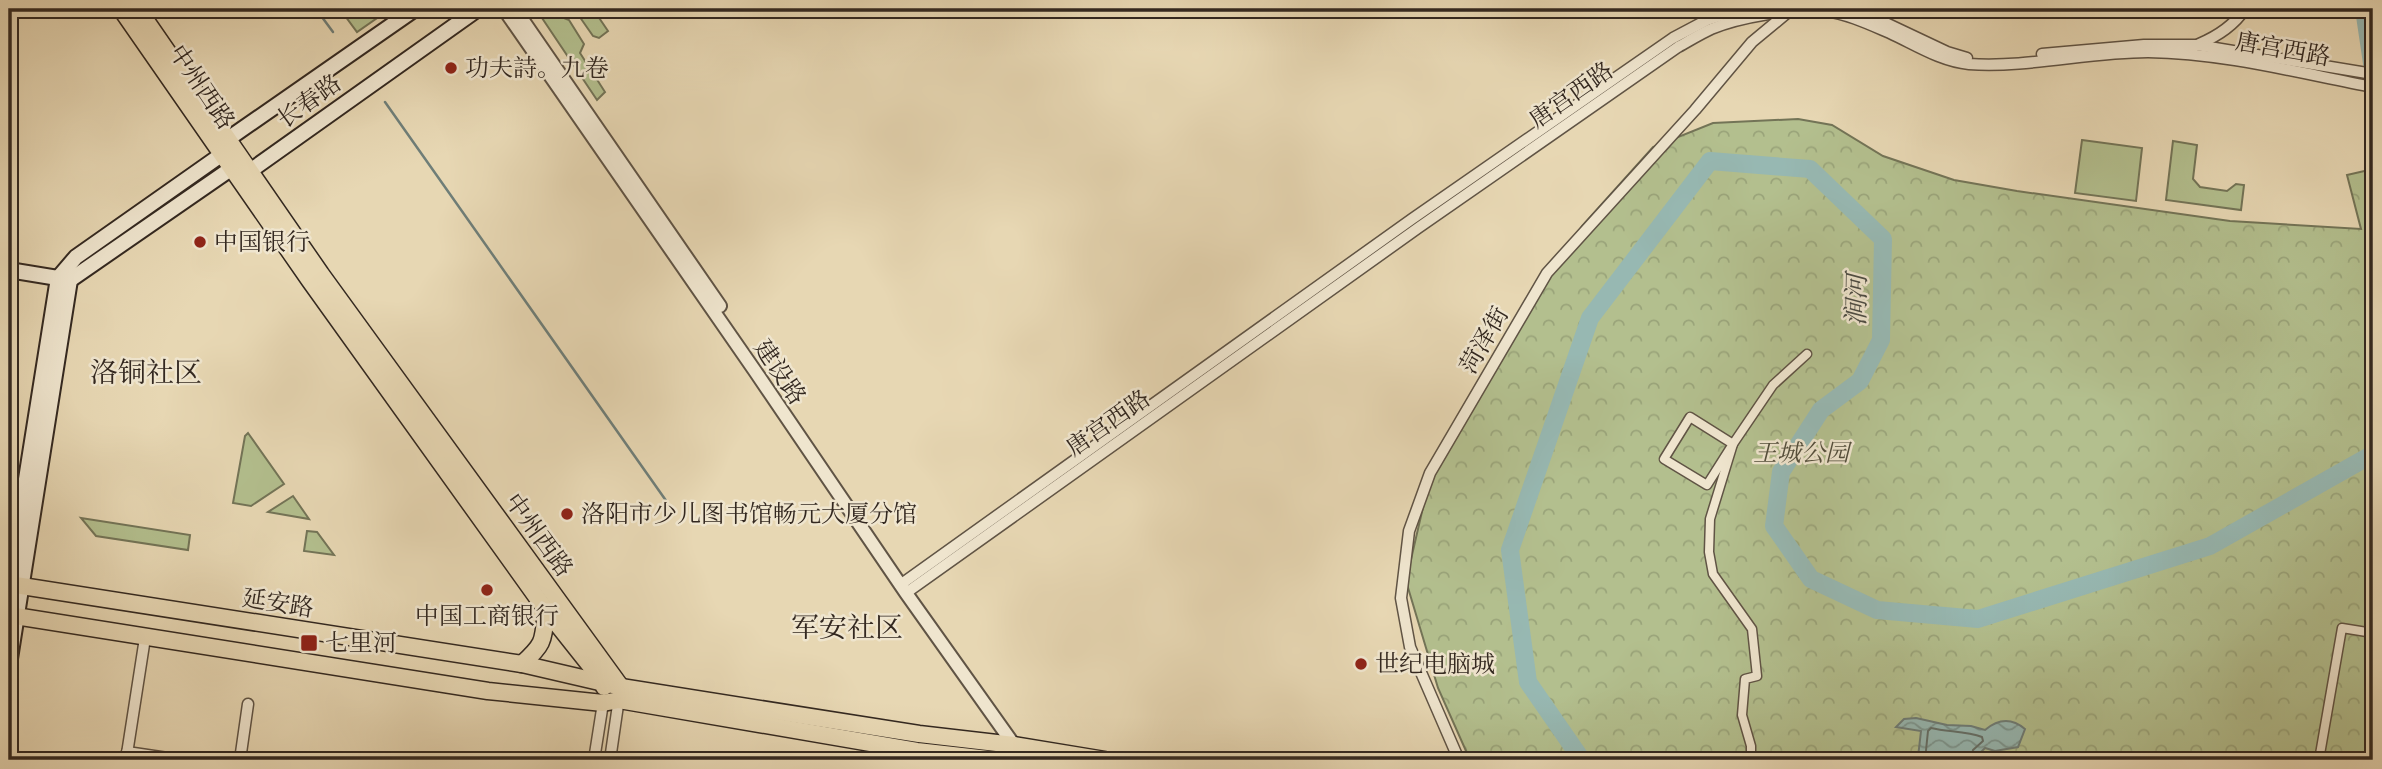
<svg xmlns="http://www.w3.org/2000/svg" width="2382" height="769" font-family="'Gentium Book Plus','Noto Serif SC',serif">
<defs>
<pattern id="forest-crowns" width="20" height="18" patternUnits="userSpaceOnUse" patternTransform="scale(1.75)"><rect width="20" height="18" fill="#b3bf8e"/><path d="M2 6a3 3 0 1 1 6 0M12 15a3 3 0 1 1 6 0" fill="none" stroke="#9aa47a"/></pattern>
<pattern id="water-waves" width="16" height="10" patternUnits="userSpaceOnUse" patternTransform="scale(1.75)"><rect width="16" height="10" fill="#97b8b2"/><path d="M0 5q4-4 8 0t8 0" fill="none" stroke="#7c9690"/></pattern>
</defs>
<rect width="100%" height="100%" fill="#e7d7b3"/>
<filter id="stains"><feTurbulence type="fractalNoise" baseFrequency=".00286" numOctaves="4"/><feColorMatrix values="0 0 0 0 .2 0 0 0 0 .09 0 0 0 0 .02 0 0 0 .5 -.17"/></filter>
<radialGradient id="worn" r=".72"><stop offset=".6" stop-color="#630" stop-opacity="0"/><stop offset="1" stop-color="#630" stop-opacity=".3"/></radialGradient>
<g fill="#b3bf8e" stroke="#737457" stroke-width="2">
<path d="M340,9H390L357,32Z"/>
<path d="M536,9H554L561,17L569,20L584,44L580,53L605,92L597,100Z"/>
<path d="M577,9H593L608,31L599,38L593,36L577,13Z"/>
<path d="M2082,140L2142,148L2136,201L2075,193Z"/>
<path d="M2173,141L2197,145L2193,179L2200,187L2227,191L2236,184L2244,185L2241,210L2166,200Z"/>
<path d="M248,433L284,484L251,506L233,503L245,436Z"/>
<path d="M293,496L309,519L268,512Z"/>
<path d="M81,518L190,535L188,550L96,536Z"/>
<path d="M307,531L317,532L334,555L304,551Z"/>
</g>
<path fill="url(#forest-crowns)" stroke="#737457" stroke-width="2" d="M1798,119L1832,125L1883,156L1954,180L2017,191L2230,221L2361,229L2347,175L2373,169V760H1470L1438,688L1406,581L1424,503L1446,444L1524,316L1582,226L1653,147L1713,123Z"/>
<path fill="url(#water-waves)" stroke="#6f7e78" stroke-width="2" d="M1916,718L1947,725L1971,726L1985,730C1998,719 2012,718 2025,729L2018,747L1995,751L1985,748L1979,754L1977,760H1926L1918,757L1921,731L1896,727L1904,719Z"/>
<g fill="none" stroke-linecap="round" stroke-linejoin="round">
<path stroke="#657069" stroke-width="2" d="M1925,760L1928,731L1931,728C1948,732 1966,731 1982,737L1983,741L1973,750L1971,760"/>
<g stroke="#6f7e78" stroke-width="2.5">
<path d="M316,9L333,32"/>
<path d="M385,102L667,502"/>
</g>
<g stroke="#97b8b2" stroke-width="18">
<path d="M2364,9L2373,70"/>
<path d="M1582,760L1528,682L1510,550L1590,318L1710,161L1810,169L1883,239L1881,340L1860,381L1821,410L1781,472L1774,526L1811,579L1877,610L1978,619L2210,546L2373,454"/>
</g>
<defs>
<g id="pedestrian">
<path d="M1690,417L1733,444L1707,485L1664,459Z"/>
<path d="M1751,760V746L1742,715L1745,679L1757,676L1752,629L1713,574L1709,552L1710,519L1733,444L1773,385L1807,354"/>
<path d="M2319,760L2342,628L2373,633"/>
</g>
<g id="minor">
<path d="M1856,9L1947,52L1967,58"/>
<path d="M2199,44C2218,36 2234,25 2245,9"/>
<path d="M2042,54L2144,45H2197L2373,74"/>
<path d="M900,585L1412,219L1673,38L1707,20L1741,9"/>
<path d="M906,593L1418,228L1678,47C1689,41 1700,34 1711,29C1740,17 1793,8 1825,11C1848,14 1869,24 1890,33C1916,45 1940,61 1969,64C2029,68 2088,52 2148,52C2224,53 2299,73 2373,87"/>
<path d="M127,752L181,760"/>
<path d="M126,760L145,638"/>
<path d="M240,760L248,704"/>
<path d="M594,760L603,703"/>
<path d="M610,760L619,698"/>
<path d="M1459,760L1410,647L1401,598L1409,531L1430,473L1547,273L1695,110L1752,42L1787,13"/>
</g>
<g id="tertiary">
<path d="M504,9L755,371L906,593L1014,745L1017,760"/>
<path d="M515,9L720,306"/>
</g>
<g id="secondary">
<path d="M9,270L70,280L232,168L250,171L478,9"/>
<path d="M58,278L76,257L221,155L228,139L415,9"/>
<path d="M9,586L58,278"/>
<path d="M9,665L70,280"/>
</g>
<g id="primary">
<path d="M121,9L310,281L546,610L604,683V687"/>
<path d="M138,9L321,274L621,687"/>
<path d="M9,584L522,664L621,687L919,734L1014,745L1105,760"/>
<path d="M9,615L488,691L603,703L619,700L917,751L997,760"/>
<path d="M522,664C545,643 543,641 546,610"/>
</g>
</defs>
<use href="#pedestrian" stroke="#605445" stroke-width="11"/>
<use href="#minor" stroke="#605445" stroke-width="13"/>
<use href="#tertiary" stroke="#605445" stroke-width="16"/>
<use href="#secondary" stroke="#332820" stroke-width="18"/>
<use href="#primary" stroke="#332820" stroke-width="19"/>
<use href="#pedestrian" stroke="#efe5ce" stroke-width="8"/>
<use href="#minor" stroke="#efe5ce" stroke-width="10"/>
<use href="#tertiary" stroke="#efe5ce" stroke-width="12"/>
<use href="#secondary" stroke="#efe5ce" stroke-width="14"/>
<use href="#primary" stroke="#e7d7b3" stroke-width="16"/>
</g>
<g fill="#8f2418" stroke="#efe5ce" stroke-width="2.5">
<circle cx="451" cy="68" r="7"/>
<circle cx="200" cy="242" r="7"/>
<circle cx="567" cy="514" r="7"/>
<circle cx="487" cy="590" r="7"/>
<rect x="300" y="634" width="18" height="18" rx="3.5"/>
<circle cx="1361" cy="664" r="7"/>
</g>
<g text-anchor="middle" stroke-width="5" stroke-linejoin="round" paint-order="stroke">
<g font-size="24" fill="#332820" stroke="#efe5ce">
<text transform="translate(2283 49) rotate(10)" y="8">唐宫西路</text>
<text transform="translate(202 87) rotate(56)" y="8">中州西路</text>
<text transform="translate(1571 95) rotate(-35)" y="8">唐宫西路</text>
<text transform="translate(309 101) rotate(-36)" y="8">长春路</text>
<text transform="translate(1484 340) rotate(-60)" y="8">菏泽街</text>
<text transform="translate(780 372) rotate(56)" y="8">建设路</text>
<text transform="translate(1108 423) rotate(-35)" y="8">唐宫西路</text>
<text transform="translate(539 535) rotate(54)" y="8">中州西路</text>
<text transform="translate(278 603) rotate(9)" y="8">延安路</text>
</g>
<g font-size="24" fill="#332820" stroke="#efe5ce" text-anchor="start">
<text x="465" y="76">功夫詩。九卷</text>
<text x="214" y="250">中国银行</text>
<text x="581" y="522">洛阳市少儿图书馆畅元大厦分馆</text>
<text x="487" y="624" text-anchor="middle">中国工商银行</text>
<text x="325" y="651">七里河</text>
<text x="1375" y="672">世纪电脑城</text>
</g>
<g font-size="24" font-style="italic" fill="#534e3c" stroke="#efe5ce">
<text x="1801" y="461">王城公园</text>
</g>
<g font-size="26" font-style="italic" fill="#4c4c44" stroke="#efe5ce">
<text transform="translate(1856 300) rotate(-89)" y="9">涧河</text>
</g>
<g font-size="28" fill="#332820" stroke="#efe5ce">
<text x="146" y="382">洛铜社区</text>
<text x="847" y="637">军安社区</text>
</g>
</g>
<rect width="2382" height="769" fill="none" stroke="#e7d7b3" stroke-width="35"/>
<rect x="10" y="10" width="2361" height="748" fill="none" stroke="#332820" stroke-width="3.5"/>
<rect x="18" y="18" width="2347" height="734" fill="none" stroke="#332820" stroke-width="2"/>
<rect width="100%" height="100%" filter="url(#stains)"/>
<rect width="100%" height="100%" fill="url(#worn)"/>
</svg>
